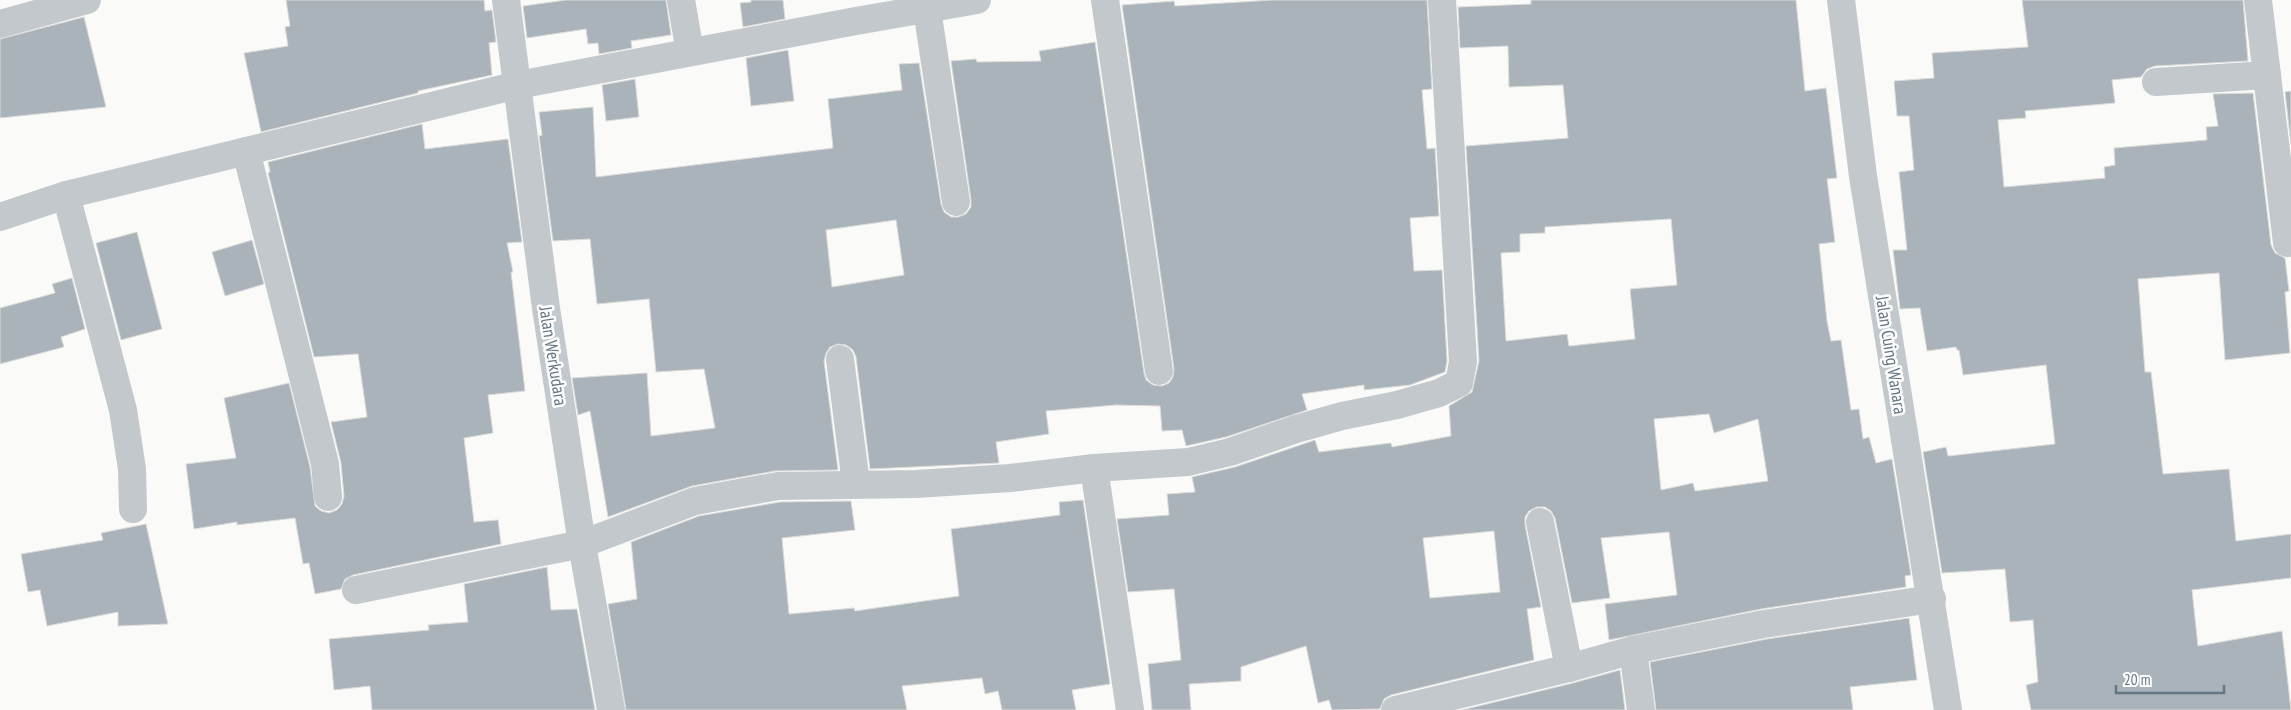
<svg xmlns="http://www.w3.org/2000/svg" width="2291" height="710" font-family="'PT Sans Narrow',sans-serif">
<rect width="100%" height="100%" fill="#fafaf8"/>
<g fill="#aab3b9" stroke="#dcdcda" fill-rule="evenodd">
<path d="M286,0H484L485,11L492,10L496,42L489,43L492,75L418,91V93L261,132L244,53L288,46L285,27L290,26Z"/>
<path d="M566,0H666L671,35L631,41L632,48L599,54L598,43L588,44L586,29L527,38L523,6Z"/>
<path d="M751,0H783L785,19L743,27L740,3L751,2Z"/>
<path d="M1273,0H1427L1432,89L1422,90L1427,149L1435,148L1439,216L1410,218L1414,271L1442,270L1447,361L1445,372L1410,385L1364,390V385L1302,394L1307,410L1226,437L1186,446L1182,430L1162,431L1160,406L1116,405L1046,411L1049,434L996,442L999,463L870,469L856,357L853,350L846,345L838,344L830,347L826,353L824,361L838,470L775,471L692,486L608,517L590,411L578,415L572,378L647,373L651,436L715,428L704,369L656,372L649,299L597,304L590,239L553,241L539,136L542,135L539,112L593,107L596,177L833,148L828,99L902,90L899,64L919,63L941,204L944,212L951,217H958L966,214L971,207V200L951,61L976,59L977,62L1041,61L1039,51L1095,42L1144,373L1146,380L1153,385L1162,386L1169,383L1173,377L1174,369L1122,5L1174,1L1175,6ZM896,220L904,275L832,287L826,230Z"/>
<path d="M1531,0H1796L1805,91L1826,88L1837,178L1827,179L1835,242L1819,244L1827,321L1831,341L1841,340L1851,410L1859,409L1863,439L1869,437L1876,463L1892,459L1911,575L1905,576L1906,587L1761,609L1609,640L1605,604L1677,595L1669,532L1601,538L1610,598L1572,603L1555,518L1551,511L1545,507H1537L1529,511L1525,517V525L1541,607L1527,609L1534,660L1391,695L1384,699L1380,709L1332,710L1329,700L1318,703L1306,646L1241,667V681L1189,684L1191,710H1152L1148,664L1181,660L1174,589L1128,592L1117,519L1169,515L1167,494L1195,492L1192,477L1235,467L1315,440L1319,452L1391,443L1392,447L1451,436L1449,406L1472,392L1479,361L1466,146L1568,138L1563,85L1509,87L1508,46L1460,48L1458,7L1531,4ZM1671,219L1677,285L1630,289L1635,339L1569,346L1567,334L1506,341L1501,253L1520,252V234L1545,233V227ZM1709,414L1714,433L1758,419L1768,481L1695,491L1693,483L1661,490L1654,419ZM1494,531L1500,592L1430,598L1423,538Z"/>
<path d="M2022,0H2243L2248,61L2155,66L2147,69L2141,77L2112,80L2115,103L2025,111L2026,118L1998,120L2004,187L2105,178L2104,167L2115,165L2114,148L2207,140L2206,127L2218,126L2213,94L2253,93L2271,245L2275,253L2285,258L2289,291L2285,292L2290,353L2225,360L2219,273L2138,279L2145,372H2151L2163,474L2229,469L2236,541L2291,534V578L2192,590L2198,646L2282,631L2291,710H2031L2026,685L2038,682L2033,620L2010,622L2005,569L1942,573L1923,452L1946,447L1948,456L2055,444L2046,365L1963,375L1959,350H1957L1956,347L1927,351L1920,308L1900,309L1893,250H1907L1899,172L1914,170L1909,116H1897L1894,81L1934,78L1932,53L2028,47Z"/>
<path d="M84,17L106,107L0,118V39Z"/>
<path d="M788,50L794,101L751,106L746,58Z"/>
<path d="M635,79L639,117L606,121L602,85Z"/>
<path d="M2291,91V145L2285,92Z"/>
<path d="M422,124L425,149L508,139L522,242L507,243L513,272H511L525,391L488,395L493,433L464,438L474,522L498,520L501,544L353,575L345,579L341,589L315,594L309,563L303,564L295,518L237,525V522L194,529L186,464L236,458L224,398L289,383L310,467L315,506L321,511L329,513L337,510L342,504L344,496L341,463L331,422L367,417L358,354L314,357L268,173L270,172L268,162Z"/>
<path d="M137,232L162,329L121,340L96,243Z"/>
<path d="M252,240L264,284L225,296L212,252Z"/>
<path d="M72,278L85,329L61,337L64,347L0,364V308L55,293L52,284Z"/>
<path d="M1083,500L1110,684L1072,690L1076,710H1002L998,691L985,694L982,678L902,686L907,710H626L608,604L637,599L631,542L699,516L780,502L851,501L855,530L782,538L789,614L854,608L855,611L959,596L951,529L1060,515L1059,502Z"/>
<path d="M146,524L168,624L118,626V612L47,626L40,590L28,592L21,554L103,540L101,533Z"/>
<path d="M547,567L551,610L577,609L595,710H372L370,686L334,690L329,639L429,630L428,625L468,622L464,584Z"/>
<path d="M1909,618L1917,680L1850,687L1853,710H1656L1650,662L1767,639Z"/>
<path d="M1620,670L1625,710H1462L1573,683Z"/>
</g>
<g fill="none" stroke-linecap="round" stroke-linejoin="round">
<g stroke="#c3c8cc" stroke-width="28">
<path d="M506,0L546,308L582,544L611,710"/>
<path d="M681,0L690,52"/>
<path d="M1105,0L1159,371"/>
<path d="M1841,0L1863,176L1948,710"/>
<path d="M2258,0L2287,243"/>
<path d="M927,9L956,202"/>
<path d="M0,24L87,0"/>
<path d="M2156,82L2267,75"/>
<path d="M246,151L325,464L328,497"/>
<path d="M66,195L123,410L132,469L133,509"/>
<path d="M0,217L66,195L518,85L856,21L977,0"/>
<path d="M840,359L856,484"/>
<path d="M1094,468L1130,710"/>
<path d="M1540,522L1569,668"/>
<path d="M356,590L582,544L695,501L778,486L916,484L1010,478L1094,468L1188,462L1230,452L1296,429L1342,416L1397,405L1439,393L1459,383L1463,362L1442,0"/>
<path d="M1633,650L1641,710"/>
<path d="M1395,710L1569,668L1633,650L1764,624L1932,599"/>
</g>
</g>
<g text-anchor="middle" stroke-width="5" stroke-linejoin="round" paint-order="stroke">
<g font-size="18" fill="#657683" stroke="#fff">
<text transform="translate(1891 355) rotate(81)" y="6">Jalan Cuing Wanara</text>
<text transform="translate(553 356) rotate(81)" y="6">Jalan Werkudara</text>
</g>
</g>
<path d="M2116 685v8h108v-8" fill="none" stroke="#657683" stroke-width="2.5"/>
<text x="2124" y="685" font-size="15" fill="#657683" stroke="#ffffff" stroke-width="4" paint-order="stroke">20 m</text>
</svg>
